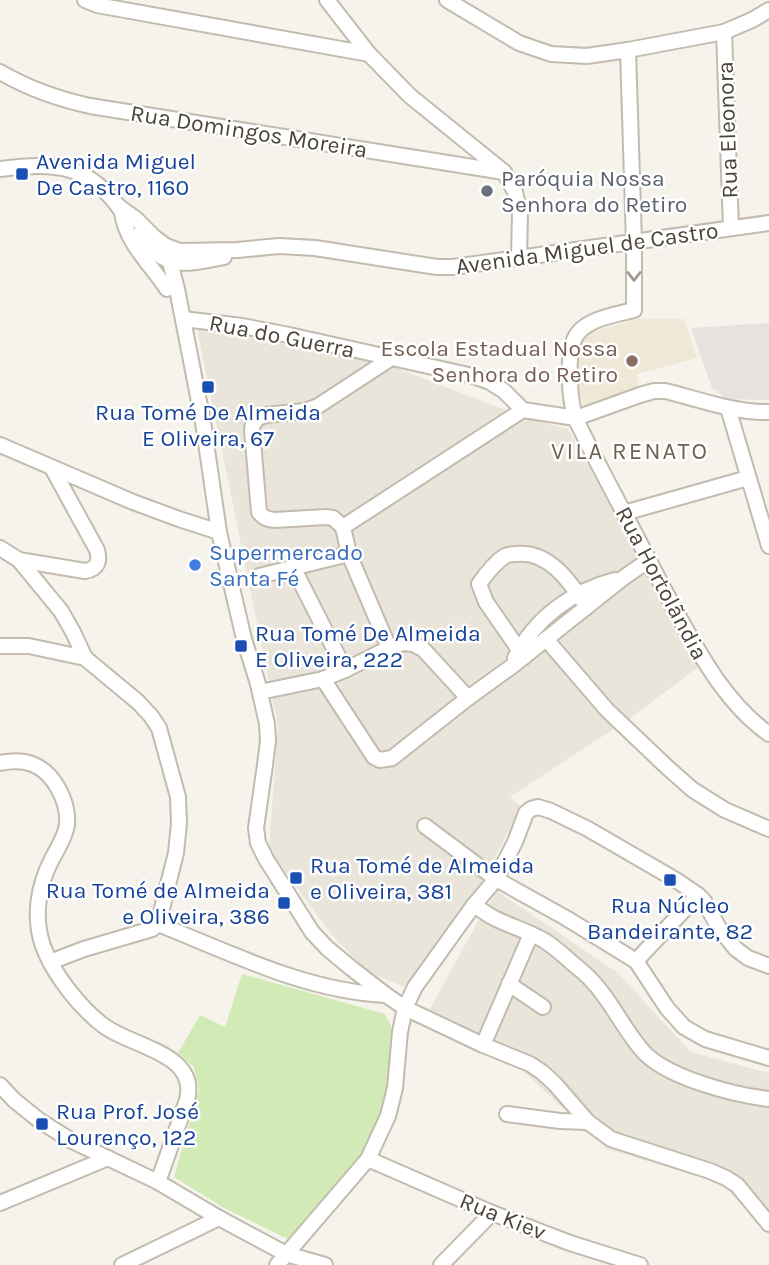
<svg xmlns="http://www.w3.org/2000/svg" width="769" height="1265" font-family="Karla,sans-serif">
<rect width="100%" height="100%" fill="#f6f3ec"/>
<g fill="#eae5da">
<path d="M196,323L346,349L527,418L568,429L700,666L622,724L599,703L615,728L510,797L521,807L480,886L455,918L409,989L368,972L330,933L269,849L278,726Z"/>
<path d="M497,891L618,973L691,1052L769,1073V1231L720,1183L607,1149L522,1070L436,1032L425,1025L432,1005L481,916Z"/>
</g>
<path fill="#e6e2dd" d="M769,323V400L726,399L712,388L691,328Z"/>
<path fill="#efe8d6" d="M638,319H684L697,358L637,374L638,388L629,393L584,405L578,392L582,335Z"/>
<path fill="#d2eab5" d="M242,974L385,1014L393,1030L395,1054L380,1127L366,1152L290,1240L224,1208L174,1177L199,1090L194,1067L178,1053L200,1015L225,1027Z"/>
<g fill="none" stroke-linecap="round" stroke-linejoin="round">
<defs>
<g id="minor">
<path d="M85,0L97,5L369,54"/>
<path d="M327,0L369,54L410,96L504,172L515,192L520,213L519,257"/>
<path d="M447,0L519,43L551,54L587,56L628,50L724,32L752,20L769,10"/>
<path d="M724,32L731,228"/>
<path d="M628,50L634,242V310C615,315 582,319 574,340C567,358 569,400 576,419C579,427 584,435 587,442C599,466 612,490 624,513C643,548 660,583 679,617C703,660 728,705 769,734"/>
<path d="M0,72C29,89 58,99 90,106L504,172"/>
<path d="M0,169C56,162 90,164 123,213"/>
<path d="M118,206L136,219L154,237L166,246L180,251L237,250L279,246L315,248L437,267H453L769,223"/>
<path d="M122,212C126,243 150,263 167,289"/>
<path d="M140,234C145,240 149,247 155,252C174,270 200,261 224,257"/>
<path d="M166,246L177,289L203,422L219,532L244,639L258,684L267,724L268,741L265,765L256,828L258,843L266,859L312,932L327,948L351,968L386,995L405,1008L400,1032L395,1088L388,1116L368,1159L277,1265"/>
<path d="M183,319L242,326L289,335L473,376L490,382L504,391L523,410L576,418L640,395L654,391H665C699,399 734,413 769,412"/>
<path d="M728,408L769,546"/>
<path d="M0,445L133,502L179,519L219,532"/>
<path d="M624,513L748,478"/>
<path d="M343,527L333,518L326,517L274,520C267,519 263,518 259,512L252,430L253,424L258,418L266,415L305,411L318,406L390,359"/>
<path d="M343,527L523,410"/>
<path d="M343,527L349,554L389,648"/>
<path d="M0,548L19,560L61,611L73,632L85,658"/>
<path d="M19,560L85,571C98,569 100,561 97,550L52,468"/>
<path d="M293,567L345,670"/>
<path d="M259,576L349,554"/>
<path d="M546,639L607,710L668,768L693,790L725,810L769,829"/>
<path d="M0,646H29L85,658L138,702L151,716L159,728L178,797L179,823L176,853L158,924C231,953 305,991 386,995"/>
<path d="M524,657L486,602L479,584C486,574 494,563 505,556C509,554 512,554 516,554C549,550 570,582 587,607"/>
<path d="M515,658C535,618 572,591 615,580"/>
<path d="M323,679L374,757L380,760L392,758L468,698L511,667L623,578L649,560"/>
<path d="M260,692L323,679L345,670L389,648L403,643L413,644L423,649L468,698"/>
<path d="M0,763C10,761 21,760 32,764C54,772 69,802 67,825C65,837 58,848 52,859C38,886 33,917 43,946C53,974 81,1009 104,1026C132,1047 199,1053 187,1100L158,1182"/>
<path d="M425,826L496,879L566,918L636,961L667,1008L684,1027L705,1039L769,1058"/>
<path d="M474,905C481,910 488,915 496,919C513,927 530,932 545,941C559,950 570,962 583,972C608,994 620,1024 641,1049C663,1077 734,1095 769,1099"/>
<path d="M636,961L698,895"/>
<path d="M50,962L84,949L152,929L158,924"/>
<path d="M769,966L748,958L736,949L719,928L704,901L698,895L676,880L588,829L551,811L538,807L531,809L526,813L515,842L496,879L474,905L458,927L415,987L405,1008L483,1045L530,1064L542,1072L555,1084L588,1122L611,1139L710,1171L726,1178L737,1185L769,1224"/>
<path d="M509,984L543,1007"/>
<path d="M483,1045L531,934"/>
<path d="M0,1085L14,1100L40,1121L72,1141L158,1182L219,1218L286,1254L325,1265"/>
<path d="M507,1114L560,1121L588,1122"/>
<path d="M368,1159L492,1213L570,1243L640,1265"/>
<path d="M0,1203L108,1158"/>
<path d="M122,1265L219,1218"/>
<path d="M441,1265L492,1213"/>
</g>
</defs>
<use href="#minor" stroke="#c2bbae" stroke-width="18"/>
<use href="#minor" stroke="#fff" stroke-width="14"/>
</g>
<defs><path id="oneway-chevron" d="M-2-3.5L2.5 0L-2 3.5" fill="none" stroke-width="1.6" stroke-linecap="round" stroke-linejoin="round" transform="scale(1.75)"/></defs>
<use stroke="#9c9892" href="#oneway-chevron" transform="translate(634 276) rotate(90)"/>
<g fill="#1a4fb4" stroke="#fff" stroke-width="2.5">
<rect x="15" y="167" width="14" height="14" rx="3.5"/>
<rect x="201" y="380" width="14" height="14" rx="3.5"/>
<rect x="234" y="639" width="14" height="14" rx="3.5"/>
<rect x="289" y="871" width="14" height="14" rx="3.5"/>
<rect x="663" y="873" width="14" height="14" rx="3.5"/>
<rect x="277" y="896" width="14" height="14" rx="3.5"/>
<rect x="35" y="1117" width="14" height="14" rx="3.5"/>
</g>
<circle fill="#6b7280" stroke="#fff" stroke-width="2.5" cx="487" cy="191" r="7"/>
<circle fill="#8d6e63" stroke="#fff" stroke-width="2.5" cx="632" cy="361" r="7"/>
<circle fill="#3f7fe0" stroke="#fff" stroke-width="2.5" cx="195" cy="565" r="7"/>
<g text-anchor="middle" stroke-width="5" stroke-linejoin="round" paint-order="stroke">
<g font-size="23" fill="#4b4439" stroke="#fff">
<text transform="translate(727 130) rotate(-92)" y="8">Rua Eleonora</text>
<text transform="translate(249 131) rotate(9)" y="8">Rua Domingos Moreira</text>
<text transform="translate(587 248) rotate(-8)" y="8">Avenida Miguel de Castro</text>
<text transform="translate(282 336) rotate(11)" y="8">Rua do Guerra</text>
<text transform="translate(662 583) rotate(62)" y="8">Rua Hortolãndia</text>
<text transform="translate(503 1216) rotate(22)" y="8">Rua Kiev</text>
</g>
<g font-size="23" fill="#164399" stroke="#fff" text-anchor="start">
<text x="36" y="169">Avenida Miguel<tspan x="36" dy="26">De Castro, 1160</tspan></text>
<text x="208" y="420" text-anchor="middle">Rua Tomé De Almeida<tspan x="208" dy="26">E Oliveira, 67</tspan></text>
<text x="255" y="641">Rua Tomé De Almeida<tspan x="255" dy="26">E Oliveira, 222</tspan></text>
<text x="310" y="873">Rua Tomé de Almeida<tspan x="310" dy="26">e Oliveira, 381</tspan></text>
<text x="270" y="898" text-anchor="end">Rua Tomé de Almeida<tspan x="270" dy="26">e Oliveira, 386</tspan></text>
<text x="670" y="913" text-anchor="middle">Rua Núcleo<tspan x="670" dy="26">Bandeirante, 82</tspan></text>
<text x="56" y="1119">Rua Prof. José<tspan x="56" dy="26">Lourenço, 122</tspan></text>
</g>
<g font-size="23" fill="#5b616d" stroke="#fff" text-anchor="start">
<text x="501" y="186">Paróquia Nossa<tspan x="501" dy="26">Senhora do Retiro</tspan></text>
</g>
<g font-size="23" fill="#785e54" stroke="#fff" text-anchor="end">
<text x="618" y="356">Escola Estadual Nossa<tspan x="618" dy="26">Senhora do Retiro</tspan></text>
</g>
<g font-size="23" fill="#366cbe" stroke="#fff" text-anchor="start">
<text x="209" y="560">Supermercado<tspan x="209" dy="26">Santa Fé</tspan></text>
</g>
<g font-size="24" letter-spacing="2" fill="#6e6250" stroke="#fff">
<text x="630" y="459">VILA RENATO</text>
</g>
</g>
</svg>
